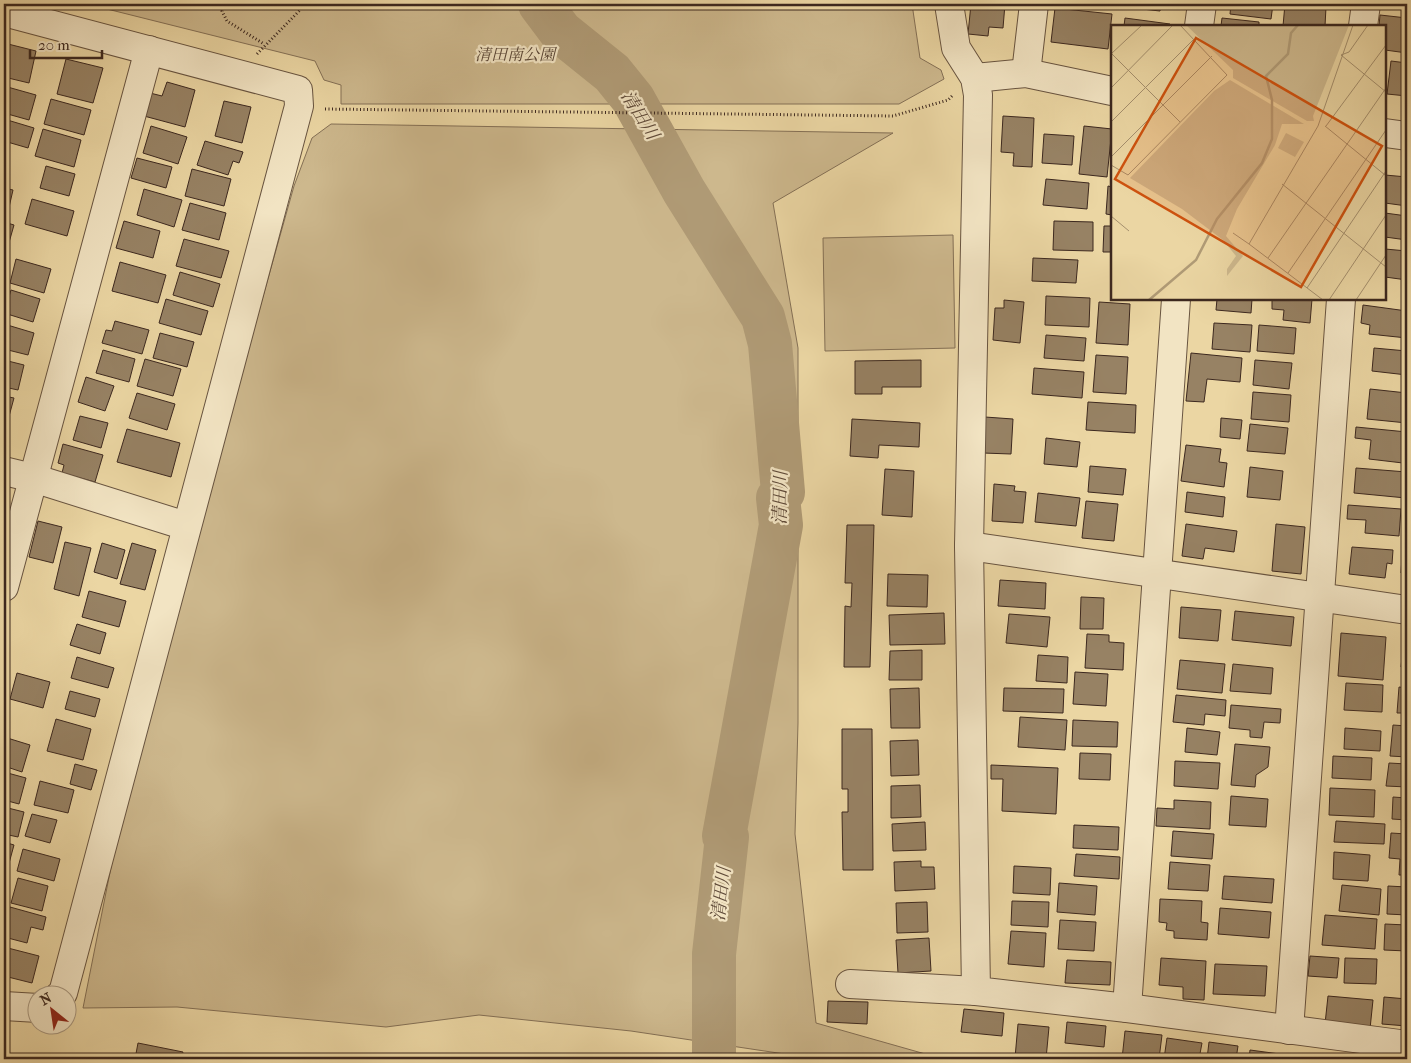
<svg xmlns="http://www.w3.org/2000/svg" width="1411" height="1063" font-family="'IM FELL French Canon','Noto Serif JP',serif">
<rect width="100%" height="100%" fill="#ebd6a3"/>
<filter id="stains"><feTurbulence type="fractalNoise" baseFrequency=".004" numOctaves="4"/><feColorMatrix values="0 0 0 0 .2 0 0 0 0 .09 0 0 0 0 .02 0 0 0 .5 -.17"/></filter>
<radialGradient id="worn" r=".72"><stop offset=".6" stop-color="#630" stop-opacity="0"/><stop offset="1" stop-color="#630" stop-opacity=".3"/></radialGradient>
<g fill="#cdb88d" stroke="#847056">
<path d="M87,4H912L920,58L941,70L944,79L899,104H341V85L324,80L315,61Z"/>
<path d="M331,124L893,133L773,203L798,348V723L795,834L816,1023L943,1059H818L631,1031L479,1015L386,1027L177,1007L83,1008L122,812L237,389L294,186L312,138Z"/>
<path d="M953,235L955,348L825,351L823,238Z"/>
</g>
<g fill="none" stroke-linecap="round" stroke-linejoin="round">
<path stroke="#b09b76" stroke-width="44" d="M540,4L561,32L612,73L633,99L684,191L763,317L770,344L783,492L778,498L781,525L724,836L727,837L714,954V1059"/>
</g>
<g fill="#978264" stroke="#3c281f">
<path d="M971,4H1005L1003,28L989,27L988,36L968,34Z"/>
<path d="M1125,4H1161L1160,11L1124,7Z"/>
<path d="M1231,4H1273L1271,19L1230,14Z"/>
<path d="M1285,4L1326,7L1325,26H1283Z"/>
<path d="M1055,8L1112,14L1108,49L1051,42Z"/>
<path d="M1380,15L1407,18V53L1385,50V26H1379Z"/>
<path d="M1125,18L1170,24L1169,26H1124Z"/>
<path d="M1222,18L1259,22V26H1221Z"/>
<path d="M4,43L36,51L29,83L4,77Z"/>
<path d="M66,59L103,68L93,103L57,94Z"/>
<path d="M1391,61L1407,63V96L1387,94Z"/>
<path d="M167,82L195,90L185,127L144,116L150,93L162,96Z"/>
<path d="M4,86L36,95L29,120L4,113Z"/>
<path d="M51,99L91,110L84,135L44,124Z"/>
<path d="M224,101L251,107L242,143L215,136Z"/>
<path d="M1003,116L1034,118L1032,167L1013,166L1014,153L1001,152Z"/>
<path d="M4,119L34,128L28,148L4,141Z"/>
<path d="M151,126L187,137L178,164L143,153Z"/>
<path d="M1084,126L1112,129L1107,177L1079,174Z"/>
<path d="M43,129L81,140L74,167L35,156Z"/>
<path d="M1044,134L1074,136L1072,165L1042,163Z"/>
<path d="M205,141L243,152L239,163L233,161L228,175L197,165Z"/>
<path d="M137,158L172,167L166,188L131,178Z"/>
<path d="M46,166L75,174L69,196L40,188Z"/>
<path d="M192,169L231,179L224,206L185,196Z"/>
<path d="M1385,175L1407,177V206L1385,203Z"/>
<path d="M1046,179L1089,183L1087,209L1043,205Z"/>
<path d="M1108,186L1112,187V215L1106,214Z"/>
<path d="M4,188L13,190L7,216L4,215Z"/>
<path d="M144,189L182,200L174,227L137,215Z"/>
<path d="M32,199L74,211L67,236L25,224Z"/>
<path d="M190,203L226,213L219,240L182,230Z"/>
<path d="M1385,213L1407,216V240L1385,237Z"/>
<path d="M124,221L160,231L153,258L116,248Z"/>
<path d="M1054,221L1093,222V251L1053,250Z"/>
<path d="M4,222L14,225L8,246L4,244Z"/>
<path d="M1104,226H1112V252H1103Z"/>
<path d="M184,239L229,251L221,278L176,266Z"/>
<path d="M1385,249L1407,251V280L1385,277Z"/>
<path d="M1033,258L1078,260L1076,283L1032,281Z"/>
<path d="M16,259L51,269L44,293L10,283Z"/>
<path d="M120,262L166,275L158,303L112,291Z"/>
<path d="M180,272L220,284L213,307L173,295Z"/>
<path d="M11,290L40,299L33,322L4,313Z"/>
<path d="M1046,296L1090,298L1089,327L1045,325Z"/>
<path d="M166,299L208,311L201,335L159,323Z"/>
<path d="M1217,299H1252L1251,313L1216,310Z"/>
<path d="M1272,299H1312L1310,323L1283,320L1284,310L1272,309Z"/>
<path d="M1004,300L1024,302L1020,343L993,340L995,308H1004Z"/>
<path d="M1099,302L1130,304L1128,345L1096,343Z"/>
<path d="M1363,305L1407,311V338L1369,334L1370,325L1361,323Z"/>
<path d="M115,321L149,330L142,354L102,343L106,330L112,331Z"/>
<path d="M1214,323L1252,325L1250,352L1212,349Z"/>
<path d="M4,324L34,333L28,355L4,349Z"/>
<path d="M1259,325L1296,328L1294,354L1257,351Z"/>
<path d="M160,333L194,342L187,367L153,358Z"/>
<path d="M1046,335L1086,338L1084,361L1044,358Z"/>
<path d="M1374,348L1407,351V375L1372,371Z"/>
<path d="M103,350L135,359L129,382L96,373Z"/>
<path d="M1191,353L1242,358L1240,382L1207,379L1204,402L1186,401Z"/>
<path d="M1096,355L1128,357L1126,394L1093,392Z"/>
<path d="M145,359L181,369L173,396L137,386Z"/>
<path d="M4,360L24,365L18,390L4,387Z"/>
<path d="M921,360V387H882V394H855V361Z"/>
<path d="M1255,360L1292,363L1289,389L1253,385Z"/>
<path d="M1034,368L1084,372L1082,398L1032,394Z"/>
<path d="M86,377L114,386L105,411L78,402Z"/>
<path d="M1370,389L1407,393V423L1367,419Z"/>
<path d="M1253,392L1291,395L1289,422L1251,419Z"/>
<path d="M137,393L175,404L167,430L129,418Z"/>
<path d="M4,396L14,398L8,420L4,419Z"/>
<path d="M1088,402L1136,405L1135,433L1086,430Z"/>
<path d="M80,416L108,423L101,448L73,440Z"/>
<path d="M985,417L1013,419L1011,454L983,453Z"/>
<path d="M1221,418L1242,420L1240,439L1220,437Z"/>
<path d="M852,419L920,423L919,447L879,445L878,458L850,456Z"/>
<path d="M1250,424L1288,428L1285,454L1247,451Z"/>
<path d="M1356,427L1407,432L1403,463L1369,459L1371,440L1355,438Z"/>
<path d="M127,429L180,443L171,477L117,462Z"/>
<path d="M1046,438L1080,442L1077,467L1044,464Z"/>
<path d="M63,444L103,455L95,482L62,473L64,465L58,463Z"/>
<path d="M1186,445L1221,449L1219,462L1227,463L1224,487L1181,481Z"/>
<path d="M1090,466L1126,469L1123,495L1088,492Z"/>
<path d="M1250,467L1283,471L1280,500L1247,497Z"/>
<path d="M1356,468L1407,472L1406,498L1354,493Z"/>
<path d="M885,469L914,471L912,517L882,515Z"/>
<path d="M994,484L1015,486L1014,491L1026,492L1023,523L992,521Z"/>
<path d="M1187,492L1225,497L1223,517L1185,512Z"/>
<path d="M1038,493L1080,498L1076,526L1035,522Z"/>
<path d="M1086,501L1118,504L1114,541L1082,538Z"/>
<path d="M1348,505L1401,509L1399,536L1365,533L1366,520L1347,519Z"/>
<path d="M38,521L62,527L53,563L29,557Z"/>
<path d="M1186,524L1237,531L1234,552L1205,548L1203,559L1182,556Z"/>
<path d="M1276,524L1305,527L1301,574L1272,571Z"/>
<path d="M847,525H874L870,667H844L845,606L851,607L852,583H845Z"/>
<path d="M1403,540H1407V573H1401Z"/>
<path d="M65,542L91,548L79,596L54,589Z"/>
<path d="M102,543L125,550L117,579L94,572Z"/>
<path d="M132,543L156,550L145,590L120,584Z"/>
<path d="M1352,547L1393,550L1392,564L1387,563L1385,578L1349,574Z"/>
<path d="M888,574L928,575L927,607L887,606Z"/>
<path d="M1000,580L1046,583L1045,609L998,606Z"/>
<path d="M89,591L126,601L119,627L82,617Z"/>
<path d="M1081,597L1104,598L1103,629H1080Z"/>
<path d="M1181,607L1221,610L1218,641L1179,638Z"/>
<path d="M1235,611L1294,617L1291,646L1232,640Z"/>
<path d="M944,613L945,644L890,645L889,615Z"/>
<path d="M1009,614L1050,617L1047,647L1006,643Z"/>
<path d="M77,624L106,633L100,654L70,645Z"/>
<path d="M1341,633L1386,637L1383,680L1338,676Z"/>
<path d="M1087,634L1109,635V642L1124,643L1123,670L1085,668Z"/>
<path d="M1404,638L1407,639V667H1401Z"/>
<path d="M922,650V680H889L890,651Z"/>
<path d="M1038,655L1068,657L1067,683L1036,681Z"/>
<path d="M77,657L114,668L108,688L71,678Z"/>
<path d="M1180,660L1225,664L1222,693L1177,689Z"/>
<path d="M1233,664L1273,668L1271,694L1230,691Z"/>
<path d="M1075,672L1108,674L1106,706L1073,704Z"/>
<path d="M17,673L50,682L43,708L10,699Z"/>
<path d="M1346,683L1383,685L1382,712L1344,710Z"/>
<path d="M1399,687L1407,688V713H1397Z"/>
<path d="M919,688L920,728H891L890,689Z"/>
<path d="M1004,688L1064,689L1063,713L1003,711Z"/>
<path d="M70,691L100,699L95,717L65,709Z"/>
<path d="M1176,695L1226,700L1225,716L1205,714L1204,725L1173,722Z"/>
<path d="M1231,705L1281,709L1280,723L1264,722L1262,738L1250,737V730L1229,728Z"/>
<path d="M1020,717L1067,720L1065,750L1018,747Z"/>
<path d="M56,719L91,729L83,760L47,751Z"/>
<path d="M1073,720L1118,722L1117,747L1072,746Z"/>
<path d="M1393,725L1407,726V757L1390,756Z"/>
<path d="M1187,728L1220,732L1217,755L1185,752Z"/>
<path d="M1345,728L1381,731L1380,751L1344,749Z"/>
<path d="M842,729H872L873,870H843L842,812H848V789H842Z"/>
<path d="M4,737L30,745L22,772L4,766Z"/>
<path d="M918,740L919,775L891,776L890,741Z"/>
<path d="M1235,744L1270,747L1268,767L1256,775L1255,787L1231,785Z"/>
<path d="M1080,753L1111,754L1110,780L1079,779Z"/>
<path d="M1333,756L1372,758L1371,780L1332,778Z"/>
<path d="M1175,761L1220,763L1218,789L1174,786Z"/>
<path d="M1389,763L1407,764V787L1386,786Z"/>
<path d="M75,764L97,770L91,790L70,784Z"/>
<path d="M991,765L1058,768L1056,814L1002,811L1003,779H991Z"/>
<path d="M4,772L26,778L19,804L4,800Z"/>
<path d="M40,781L74,790L68,813L34,805Z"/>
<path d="M920,785L921,817L891,818V786Z"/>
<path d="M1330,788L1375,790L1374,817L1329,815Z"/>
<path d="M1231,796L1268,799L1266,827L1229,825Z"/>
<path d="M1393,797L1407,798V820L1392,819Z"/>
<path d="M1174,800L1211,802L1210,829L1156,826L1157,808L1174,809Z"/>
<path d="M4,807L24,812L18,837L4,834Z"/>
<path d="M32,814L57,820L50,843L25,836Z"/>
<path d="M1336,821L1385,824L1384,844L1334,842Z"/>
<path d="M925,822L926,850L893,851L892,824Z"/>
<path d="M1074,825L1119,827L1118,850L1073,848Z"/>
<path d="M1173,831L1214,834L1212,859L1171,856Z"/>
<path d="M1391,833L1407,834V875H1399L1400,859L1389,858Z"/>
<path d="M4,842L14,845L8,867L4,866Z"/>
<path d="M23,849L60,859L54,881L17,871Z"/>
<path d="M1334,852L1370,855L1368,881L1333,879Z"/>
<path d="M1076,854L1120,857L1119,879L1074,876Z"/>
<path d="M921,861V867H934L935,889L895,891L894,862Z"/>
<path d="M1170,862L1210,865L1208,891L1168,889Z"/>
<path d="M1014,866L1051,868L1050,895L1013,893Z"/>
<path d="M1224,876L1274,879L1272,903L1222,899Z"/>
<path d="M18,878L48,886L42,911L11,903Z"/>
<path d="M1059,883L1097,886L1095,915L1057,912Z"/>
<path d="M1342,885L1381,889L1379,915L1339,911Z"/>
<path d="M1388,886L1407,887V915L1387,914Z"/>
<path d="M1160,899L1202,901L1201,922L1208,923L1207,940L1174,938V931L1166,930L1167,923L1159,922Z"/>
<path d="M1012,901L1049,902L1048,927L1011,925Z"/>
<path d="M927,902L928,932L897,933L896,903Z"/>
<path d="M10,907L46,917L43,930L31,927L27,943L4,937Z"/>
<path d="M1220,908L1271,912L1269,938L1218,934Z"/>
<path d="M1325,915L1377,919L1375,949L1322,945Z"/>
<path d="M1060,920L1096,922L1094,951L1058,949Z"/>
<path d="M1385,924L1407,925V951L1384,950Z"/>
<path d="M1011,931L1046,933L1044,967L1008,964Z"/>
<path d="M929,938L931,971L898,973L896,940Z"/>
<path d="M4,947L39,956L32,983L4,976Z"/>
<path d="M1310,956L1339,958L1337,978L1308,976Z"/>
<path d="M1161,958L1206,961L1204,1000L1183,999V987L1159,985Z"/>
<path d="M1345,958L1377,959L1376,984L1344,983Z"/>
<path d="M1067,960L1111,962L1110,985L1065,983Z"/>
<path d="M1215,964L1267,966L1265,996L1213,994Z"/>
<path d="M1328,996L1373,1000L1370,1029L1325,1024Z"/>
<path d="M1384,997L1407,999V1026L1382,1024Z"/>
<path d="M828,1001L868,1002L867,1024L827,1022Z"/>
<path d="M964,1009L1004,1013L1002,1036L961,1032Z"/>
<path d="M1067,1022L1106,1026L1104,1047L1065,1043Z"/>
<path d="M1018,1024L1049,1027L1046,1059L1015,1058Z"/>
<path d="M1125,1031L1162,1035L1159,1059H1122Z"/>
<path d="M1167,1038L1202,1043L1199,1059H1164Z"/>
<path d="M1209,1042L1238,1046L1236,1059H1207Z"/>
<path d="M138,1043L183,1052L181,1059H135Z"/>
<path d="M1250,1050L1287,1055L1286,1059H1249Z"/>
</g>
<g fill="none" stroke-linecap="round" stroke-linejoin="round">
<defs>
<g id="minor">
<path d="M949,4L956,48L975,78L978,95L969,546L976,991L1127,1008L1407,1045"/>
<path d="M4,12L298,90L299,106L63,993L59,996"/>
<path d="M1199,26L1202,4"/>
<path d="M1363,26L1366,4"/>
<path d="M1026,73L1034,4"/>
<path d="M975,78L1026,73L1112,91"/>
<path d="M1385,133L1407,136"/>
<path d="M4,471L33,478L186,526"/>
<path d="M969,546L1407,610"/>
<path d="M4,587L149,50"/>
<path d="M850,984L976,991"/>
<path d="M4,1006L38,1008"/>
<path d="M1127,1008L1176,299"/>
<path d="M1289,1030L1341,299"/>
</g>
</defs>
<use href="#minor" stroke="#685440" stroke-width="30"/>
<g stroke="#3c281f" stroke-width="3" stroke-dasharray="1 2.5" stroke-linecap="butt">
<path d="M225,4L222,11L227,21L264,44"/>
<path d="M257,54L306,4"/>
<path d="M325,109L893,116L948,100L952,96"/>
</g>
<use href="#minor" stroke="#f2e4c3" stroke-width="28"/>
</g>
<g text-anchor="middle" stroke-width="4.5" stroke-linejoin="round" paint-order="stroke">
<g font-size="16" font-style="italic" fill="#594535" stroke="#f2e4c3">
<text x="515" y="60">清田南公園</text>
</g>
<g font-size="18" font-style="italic" fill="#5f4a39" stroke="#f2e4c3">
<text transform="translate(640 115) rotate(58)" y="6">清田川</text>
<text transform="translate(780 498) rotate(-89)" y="6">清田川</text>
<text transform="translate(721 894) rotate(-83)" y="6">清田川</text>
</g>
</g>
<g transform="translate(1111 25)">
<rect width="275" height="275" fill="#ebd6a3"/>
<path d="M75,0H238L202,91L203,96H196L122,53V45ZM119,55L193,99H171L164,120L126,184L115,211L132,231L116,251V244L125,231L112,215L71,184L19,153L103,66ZM175,108L193,117L184,132L167,123Z" fill="#cdb88d"/>
<path fill="none" stroke="#b09b76" stroke-width="2.5" d="M38,275L85,235L106,194L151,138L161,114V75L155,51L177,29L180,8L187,0"/>
<path fill="none" stroke="#a5906e" stroke-width="1" d="M257,0L238,27L230,30L275,67M0,28L69,97M0,29L31,0M0,63L62,0M0,97L83,14M214,101L274,150M215,101L275,20M0,132L101,31M0,140L17,150L116,50L69,0M171,159L275,242M0,191L18,206M122,208L138,219M157,233L275,63M177,248L275,105M196,263L275,146M212,275L138,219L207,101L242,0M218,275L275,190M245,275L275,230"/>
<path fill="#ce520f" fill-opacity="0.15" stroke="#ce520f" stroke-width="2.5" d="M85,13L271,121L190,262L4,154Z"/>
<rect width="275" height="275" fill="none" stroke="#3c281f" stroke-width="2.5"/>
</g>
<rect width="1411" height="1063" fill="none" stroke="#ebd6a3" stroke-width="20"/>
<rect x="5" y="5" width="1401" height="1053" fill="none" stroke="#3c281f" stroke-width="2.5"/>
<rect x="10" y="10" width="1391" height="1043" fill="none" stroke="#3c281f"/>
<g transform="translate(52 1010) rotate(330)"><circle r="24" fill="#f2e4c3" stroke="#a99981"/>
<path d="M0-4L9 19L0 12L-9 19Z" fill="#8f2418"/>
<text y="-8" font-size="14" font-weight="bold" text-anchor="middle" fill="#3c281f">N</text>
</g>
<path d="M30 50v8h72v-8" fill="none" stroke="#3c281f" stroke-width="2.5"/>
<text x="38" y="50" font-size="15" fill="#3c281f" stroke="#f2e4c3" stroke-width="4" paint-order="stroke">20 m</text>
<rect width="100%" height="100%" filter="url(#stains)"/>
<rect width="100%" height="100%" fill="url(#worn)"/>
</svg>
